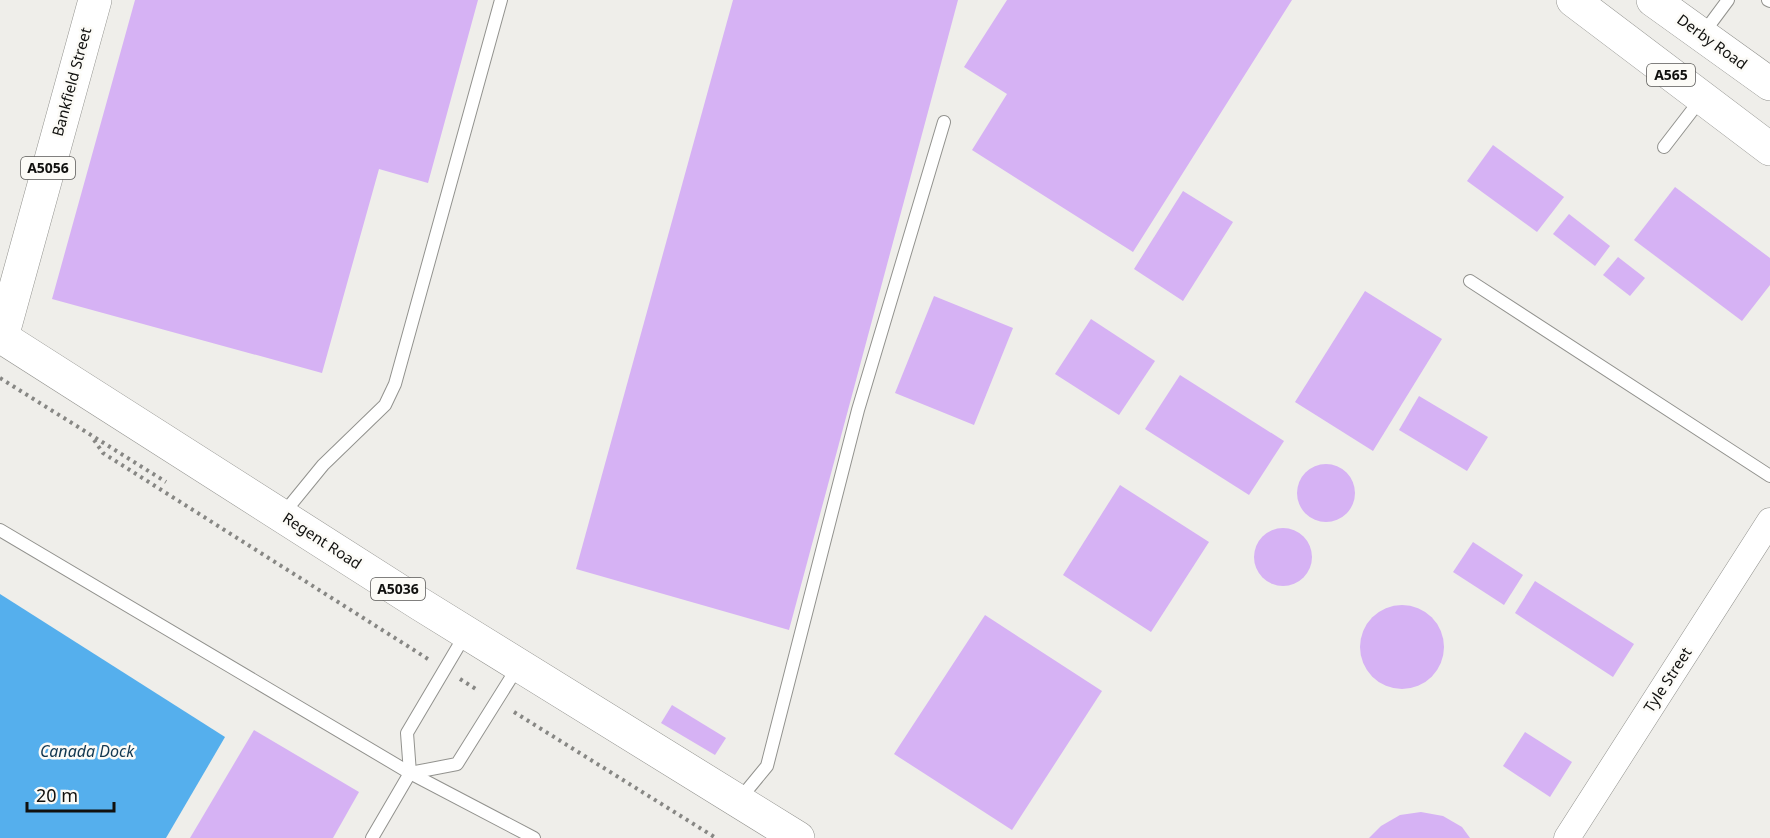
<svg xmlns="http://www.w3.org/2000/svg" width="1770" height="838" font-family="'Noto Sans',sans-serif">
<rect width="100%" height="100%" fill="#efeeea"/>
<path fill="#55afed" d="M0,594L225,737L166,838H0Z"/>
<g fill="#d6b2f4">
<path d="M135,0H478L428,183L379,169L322,373L52,299Z"/>
<path d="M733,0H958L789,630L576,569Z"/>
<path d="M1007,0H1292L1133,252L972,150L1007,94L964,67Z"/>
<path d="M1493,145L1564,197L1537,232L1467,181Z"/>
<path d="M1675,187L1770,258V285L1742,321L1634,240Z"/>
<path d="M1183,191L1233,222L1183,301L1134,269Z"/>
<path d="M1569,214L1610,246L1595,266L1553,234Z"/>
<path d="M1618,257L1645,278L1630,296L1603,275Z"/>
<path d="M1365,291L1442,339L1373,451L1295,402Z"/>
<path d="M934,296L1013,328L974,425L895,393Z"/>
<path d="M1091,319L1155,361L1119,415L1055,374Z"/>
<path d="M1180,375L1284,441L1249,495L1145,429Z"/>
<path d="M1419,396L1488,437L1467,471L1399,430Z"/>
<circle cx="1326" cy="493" r="29"/>
<path d="M1120,485L1209,542L1151,632L1063,575Z"/>
<circle cx="1283" cy="557" r="29"/>
<path d="M1473,542L1523,575L1504,605L1453,572Z"/>
<path d="M1535,581L1634,644L1613,677L1515,613Z"/>
<circle cx="1402" cy="647" r="42"/>
<path d="M985,615L1102,691L1012,830L894,754Z"/>
<path d="M672,705L726,738L715,755L661,723Z"/>
<path d="M254,730L359,792L333,838H190Z"/>
<path d="M1525,732L1572,762L1550,797L1503,766Z"/>
<path d="M1421,812L1443,816L1462,827L1470,838H1369L1381,826L1400,815Z"/>
</g>
<g fill="none" stroke-linecap="round" stroke-linejoin="round">
<defs>
<g id="lane">
<path d="M1768,0L1770,1"/>
<path d="M1702,35L1728,0"/>
<path d="M1664,147L1701,99"/>
<path d="M1470,281L1770,476"/>
<path d="M283,514L323,465L385,405L395,384L501,0"/>
<path d="M0,530L410,773L534,838"/>
<path d="M410,773L457,764L519,665"/>
<path d="M739,800L767,766L858,410L944,122"/>
<path d="M372,838L410,773L407,733L465,635"/>
</g>
<path id="street" d="M1567,838L1770,521"/>
<g id="primary">
<path d="M0,336L420,604L798,838"/>
<path d="M2,337L95,0"/>
</g>
<g id="highway">
<path d="M1573,0L1770,149"/>
<path d="M1653,0L1770,84"/>
</g>
</defs>
<use href="#lane" stroke="#92928e" stroke-width="14"/>
<use href="#street" stroke="#92928e" stroke-width="27"/>
<use href="#primary" stroke="#92928e" stroke-width="34"/>
<use href="#highway" stroke="#92928e" stroke-width="34"/>
<g stroke="#878784" stroke-width="4" stroke-dasharray="3 4.5" stroke-linecap="butt">
<path d="M0,378L166,482"/>
<path d="M94,440L103,453L428,659"/>
<path d="M460,679L479,691"/>
<path d="M514,712L716,838"/>
</g>
<use href="#lane" stroke="#fff" stroke-width="12"/>
<use href="#street" stroke="#fff" stroke-width="26"/>
<use href="#primary" stroke="#fff" stroke-width="33"/>
<use href="#highway" stroke="#fff" stroke-width="33"/>
</g>
<g text-anchor="middle" stroke-width="5" stroke-linejoin="round" paint-order="stroke">
<g fill="#fcfbf7" stroke="#585755" stroke-width="1.5">
<rect x="1647" y="64" width="48" height="22" rx="4.5"/>
<rect x="21" y="157" width="54" height="22" rx="4.5"/>
<rect x="371" y="578" width="54" height="22" rx="4.5"/>
</g>
<g font-size="14" font-weight="bold" fill="#11110f">
<text x="1671" y="80">A565</text>
<text x="48" y="173">A5056</text>
<text x="398" y="594">A5036</text>
</g>
<g font-size="15" fill="#11110f" stroke="#fcfbf7">
<text transform="translate(1712 42) rotate(36)" y="5">Derby Road</text>
<text transform="translate(72 82) rotate(-75)" y="5">Bankfield Street</text>
<text transform="translate(322 541) rotate(33)" y="5">Regent Road</text>
<text transform="translate(1668 680) rotate(-57)" y="5">Tyle Street</text>
</g>
<g font-size="16" font-style="italic" fill="#113750" stroke="#fcfbf7">
<text x="87" y="757">Canada Dock</text>
</g>
</g>
<path d="M27 802v9h87v-9" fill="none" stroke="#11110f" stroke-width="3"/>
<text x="36" y="802" font-size="18" fill="#11110f" stroke="#fcfbf7" stroke-width="4.5" paint-order="stroke">20 m</text>
</svg>
